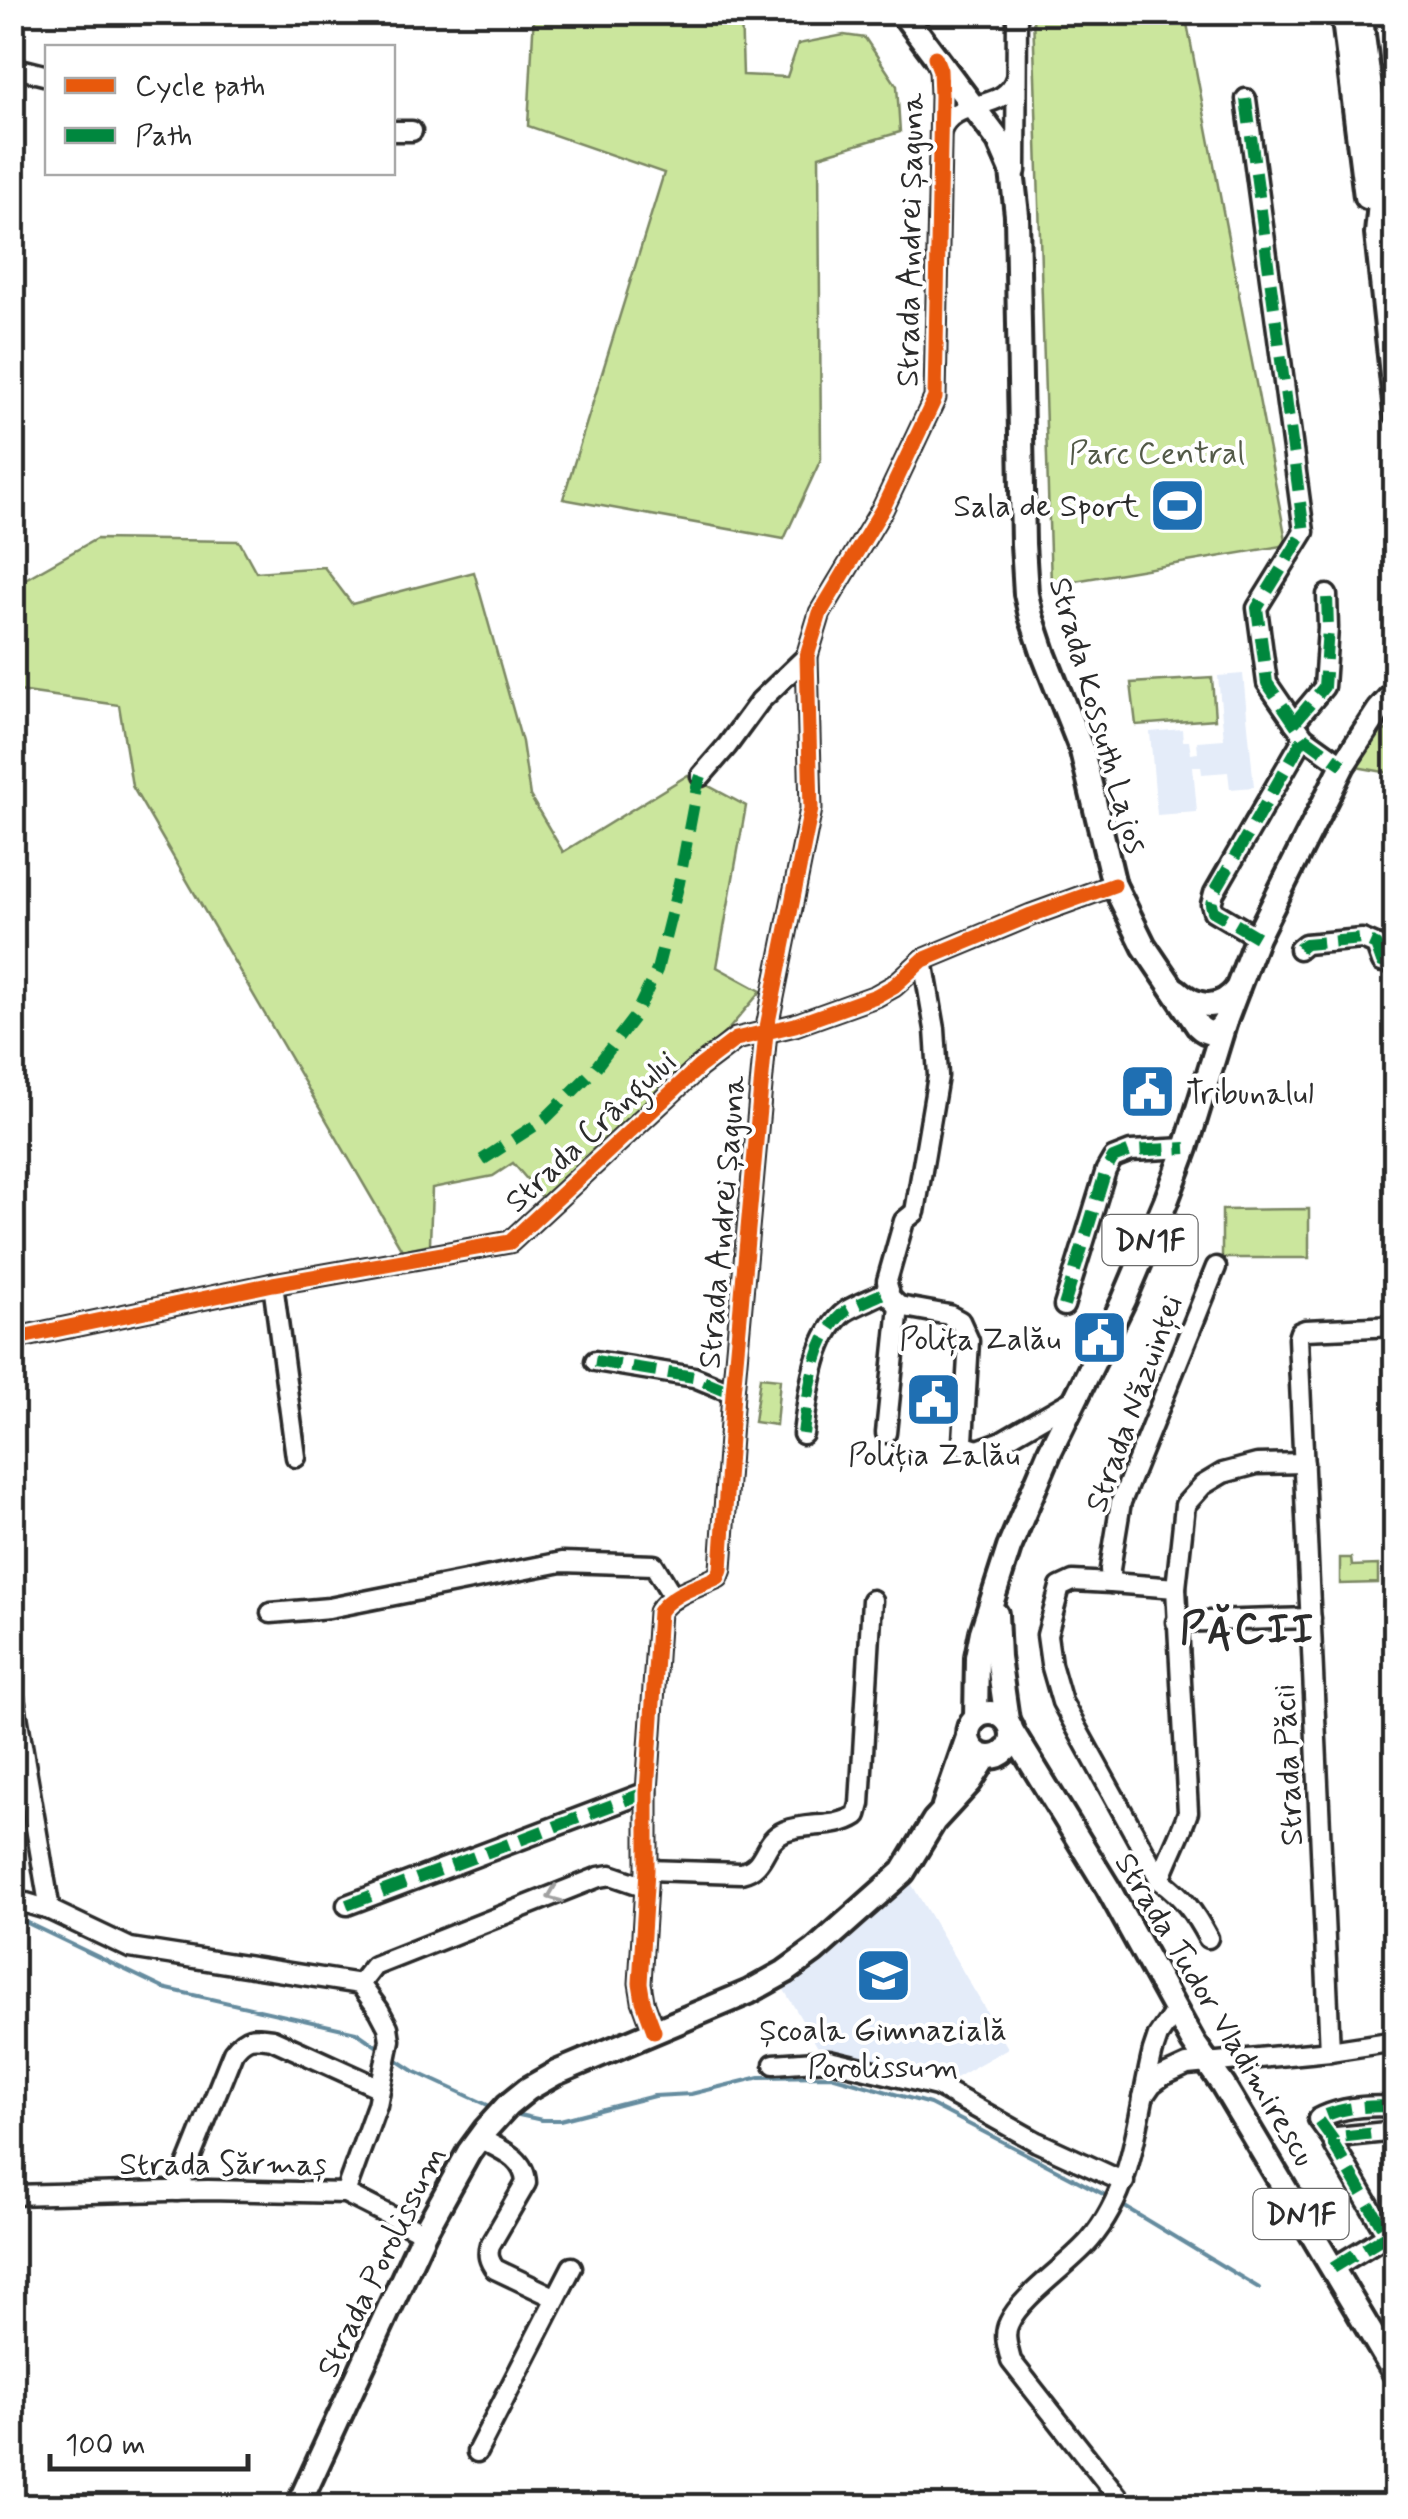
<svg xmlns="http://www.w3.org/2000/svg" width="1408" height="2519" font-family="Mynerve,sans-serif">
<rect width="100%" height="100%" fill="#fff"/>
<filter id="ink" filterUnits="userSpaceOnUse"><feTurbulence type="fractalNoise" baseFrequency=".01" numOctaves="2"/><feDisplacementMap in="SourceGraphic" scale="20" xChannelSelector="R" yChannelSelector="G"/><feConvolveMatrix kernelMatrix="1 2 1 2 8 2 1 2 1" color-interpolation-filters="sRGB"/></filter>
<g filter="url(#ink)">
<g fill="#e4ecf9">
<path d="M1243,674L1254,787L1230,789L1228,772L1202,774L1201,766H1193L1197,812L1157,815L1150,732L1182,729L1183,741H1189L1191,754L1198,753L1197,741L1224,739L1218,676Z"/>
<path d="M908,1878L1008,2048L941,2086L827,2063L783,1988L820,1962L868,1921Z"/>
</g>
<g fill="#cbe69d" stroke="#7b8864" stroke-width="2.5">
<path d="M534,13H741L743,75L787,77L798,44L844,35L865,38L897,86L900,132L819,156L821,459L784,539L563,499L664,173L528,126Z"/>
<path d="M1033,13H1185L1287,545L1051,585Z"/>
<path d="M96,539L239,541L256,572L324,567L352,604L474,572L522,742L530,796L563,852L688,775L746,806L717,967L761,991L728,1030L543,1198L513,1163L493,1176L432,1188L430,1244L402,1250L132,786L119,705L19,691L13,673V586Z"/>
<path d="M1212,678L1215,719L1136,725L1131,683Z"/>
<path d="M1395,728V774L1356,767C1364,741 1368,733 1395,728Z"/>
<path d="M1309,1209V1258H1222V1210Z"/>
<path d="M760,1377L780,1379L776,1425L754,1422Z"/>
<path d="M1340,1558H1351L1352,1566L1378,1565V1583L1340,1584Z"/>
</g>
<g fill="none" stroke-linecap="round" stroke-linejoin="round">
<g stroke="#658c9f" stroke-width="4">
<path d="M12,1919H19L163,1988L356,2032L382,2050"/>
<path d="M394,2058L414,2071L492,2107"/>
<path d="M519,2115L542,2120H560L654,2096L691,2094L760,2077L831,2076L930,2104L1107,2196"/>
<path d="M1120,2204L1259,2288"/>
</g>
<defs>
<g id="minor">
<path d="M12,67L48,76"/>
<path d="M1246,99L1304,532L1257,608L1267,683L1304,737L1343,765"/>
<path d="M392,131H412"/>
<path d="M941,131C954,96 1005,114 1016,78"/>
<path d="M1016,171L1017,12"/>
<path d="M1294,723L1324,687L1328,628L1327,595"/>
<path d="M701,776L727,746L760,701L807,656"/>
<path d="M1257,937L1213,911L1211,904L1214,893L1304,737"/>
<path d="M1299,949L1305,944L1362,939L1376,945L1382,962H1396"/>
<path d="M923,960L935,1029L938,1076L915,1212L904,1221L887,1281L889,1296L899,1306L949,1315L960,1321L969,1341L963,1441L965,1446L978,1450L1000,1442L1078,1397"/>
<path d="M273,1284L296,1457"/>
<path d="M1064,1306L1106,1170L1113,1158L1131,1151L1186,1148"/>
<path d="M12,1339L273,1284L510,1242L699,1067L736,1039L795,1025L876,996L894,986L923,960L1031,915L1114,885"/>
<path d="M595,1361L694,1377L733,1393"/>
<path d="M886,1433L899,1306"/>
<path d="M803,1434C808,1397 813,1335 846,1311C859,1303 875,1298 889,1290"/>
<path d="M1111,1583L1073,1581L1060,1587L1047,1635L1051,1664L1062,1702L1160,1880C1183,1896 1195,1914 1208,1938"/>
<path d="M1176,1588L1185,1505L1203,1485L1223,1473L1257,1464L1304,1463"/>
<path d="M271,1613L329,1608L562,1562L654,1565L674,1598"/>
<path d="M1176,1622L1311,1618"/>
<path d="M12,1686L50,1910"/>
<path d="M647,1870L741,1873C768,1867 761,1841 785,1831C808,1822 836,1829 857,1815L860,1804L872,1600"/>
<path d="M1160,1880C1168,1857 1180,1836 1188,1812L1176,1588L1111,1583L1110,1569L1121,1502L1216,1267"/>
<path d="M12,1903H26L50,1910L130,1948L360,1984L379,2010L388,2027L390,2040L377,2105L345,2193"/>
<path d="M347,1905L647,1792"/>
<path d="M360,1984L374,1966L599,1877L611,1875L646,1887"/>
<path d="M654,2031L643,2001L640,1983L647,1870V1792L659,1612C671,1593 698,1587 718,1577L721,1569L733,1393L766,1032L811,809L807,656L820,613L883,508L935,398L941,96L940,70L937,62"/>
<path d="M1330,2051L1298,1338L1300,1332L1305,1330L1396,1326"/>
<path d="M774,2064L829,2060L937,2086L1037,2142L1124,2182"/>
<path d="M1143,2097L1152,2084L1163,2076L1187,2065L1330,2051L1396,2041"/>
<path d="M479,2138C499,2149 525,2157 526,2183L490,2245C487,2255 489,2261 495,2269L556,2298"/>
<path d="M1334,2141L1318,2119C1340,2107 1370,2105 1396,2107"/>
<path d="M177,2191L233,2052C246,2035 252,2036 272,2039L380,2088"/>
<path d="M12,2195L208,2190L345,2193L424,2233"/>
<path d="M1333,2268L1387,2235L1334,2145V2141L1337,2137L1396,2131"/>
<path d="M477,2452L572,2267"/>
<path d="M1125,2506L1011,2361C1008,2348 1003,2335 1009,2323C1021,2296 1070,2264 1090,2240C1135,2187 1137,2115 1153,2051L1158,2036L1175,2011"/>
</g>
<g id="major">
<path d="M902,12L999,141L1012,171L1017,215L1023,544L1026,594L1031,616L1044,655L1082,751L1114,885L1144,946L1198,1026C1209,1037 1218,1033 1225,1021"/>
<path d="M1343,12L1366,197"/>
<path d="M1360,12L1375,126L1380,203L1377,234L1396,412"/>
<path d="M1176,990C1196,1008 1219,1012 1237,989"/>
<path d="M996,1614L998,1657L1007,1720"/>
<circle cx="990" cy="1735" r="22"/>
<path d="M976,1718L977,1657L982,1632L1009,1548L1050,1451L1124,1300L1166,1201L1186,1148L1225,1021L1257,937L1343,765L1379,710L1396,691"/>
<path d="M1013,1733L1108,1888L1193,2042L1223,2085L1396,2375"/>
<path d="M944,1806L968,1737"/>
<path d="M298,2506L424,2233L469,2152L486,2129L507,2106L528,2089L556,2073L749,1992L785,1972L814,1951L903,1872L934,1821L970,1782L986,1757"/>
</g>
</defs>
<use href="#minor" stroke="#2b2b2b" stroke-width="25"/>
<use href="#major" stroke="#2b2b2b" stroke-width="30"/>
<use href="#minor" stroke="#fff" stroke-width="18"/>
<use href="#major" stroke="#fff" stroke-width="22"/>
<g stroke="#00873e" stroke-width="12" stroke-dasharray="25 12" stroke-linecap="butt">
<path d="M1246,99L1304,532L1257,608L1267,683L1304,737L1343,765"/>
<path d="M1294,723L1324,687L1328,628L1327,595"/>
<path d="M1257,937L1213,911L1211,904L1214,893L1304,737"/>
<path d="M1299,949L1305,944L1362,939L1376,945L1382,962H1396"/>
<path d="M482,1160L545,1119L593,1071L635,1016L657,970L679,883L697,787L701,776"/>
<path d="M1064,1306L1106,1170L1113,1158L1131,1151L1186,1148"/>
<path d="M595,1361L694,1377L733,1393"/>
<path d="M803,1434C808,1397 813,1335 846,1311C859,1303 875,1298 889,1290"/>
<path d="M347,1905L647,1792"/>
<path d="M1334,2141L1318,2119C1340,2107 1370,2105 1396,2107"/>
<path d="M1333,2268L1387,2235L1334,2145V2141L1337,2137L1396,2131"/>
</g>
<defs>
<g id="cycleway">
<path d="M12,1339L273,1284L510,1242L699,1067L736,1039L795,1025L876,996L894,986L923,960L1031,915L1114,885"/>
<path d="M654,2031L643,2001L640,1983L647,1870V1792L659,1612C671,1593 698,1587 718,1577L721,1569L733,1393L766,1032L811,809L807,656L820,613L883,508L935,398L941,96L940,70L935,57"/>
</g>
</defs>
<use href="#cycleway" stroke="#fff" stroke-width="21"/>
<use href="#cycleway" stroke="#e8590c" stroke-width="15"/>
</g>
<defs><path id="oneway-chevron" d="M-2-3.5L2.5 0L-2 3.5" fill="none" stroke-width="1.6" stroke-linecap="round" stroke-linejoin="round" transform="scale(2.5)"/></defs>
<use stroke="#a0a0a0" href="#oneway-chevron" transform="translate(554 1895) rotate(158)"/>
</g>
<defs>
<symbol id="stadium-square" viewBox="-11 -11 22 22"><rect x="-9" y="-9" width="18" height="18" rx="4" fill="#1f6fb2" stroke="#fff"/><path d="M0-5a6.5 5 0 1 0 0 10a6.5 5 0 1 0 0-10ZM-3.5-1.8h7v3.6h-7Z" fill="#fff"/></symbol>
<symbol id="civic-square" viewBox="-11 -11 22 22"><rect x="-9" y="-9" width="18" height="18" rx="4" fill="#1f6fb2" stroke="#fff"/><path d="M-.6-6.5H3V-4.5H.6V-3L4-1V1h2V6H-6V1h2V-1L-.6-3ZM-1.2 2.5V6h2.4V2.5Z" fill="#fff"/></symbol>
<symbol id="school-square" viewBox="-11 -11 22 22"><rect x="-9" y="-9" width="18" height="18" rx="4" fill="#1f6fb2" stroke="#fff"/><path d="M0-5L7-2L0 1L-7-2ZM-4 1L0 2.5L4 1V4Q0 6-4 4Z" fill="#fff"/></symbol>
</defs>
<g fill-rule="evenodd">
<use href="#stadium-square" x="1146" y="474" width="63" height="63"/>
<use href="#civic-square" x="1116" y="1060" width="63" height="63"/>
<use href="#civic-square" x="1068" y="1306" width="63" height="63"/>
<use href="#civic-square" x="902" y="1368" width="63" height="63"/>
<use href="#school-square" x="852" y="1944" width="63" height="63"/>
</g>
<g text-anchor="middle" stroke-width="8" stroke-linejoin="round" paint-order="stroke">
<g fill="#fff" stroke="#6b6b6b" stroke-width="2.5">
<rect x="1102.5" y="1215" width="95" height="50" rx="8"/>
<rect x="1253.5" y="2189" width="95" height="50" rx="8"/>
</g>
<g font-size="30" font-weight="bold" fill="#2b2b2b">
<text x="1150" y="1250">DN1F</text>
<text x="1301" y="2224">DN1F</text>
</g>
<g font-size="32" fill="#2b2b2b" stroke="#fff">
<text transform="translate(909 240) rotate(-89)" y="11">Strada Andrei Șaguna</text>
<text transform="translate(1099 715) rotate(74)" y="11">Strada Kossuth Lajos</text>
<text transform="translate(590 1131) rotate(-43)" y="11">Strada Crângului</text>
<text transform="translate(721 1222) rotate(-85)" y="11">Strada Andrei Șaguna</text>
<text transform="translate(1133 1403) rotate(-70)" y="11">Strada Năzuinței</text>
<text transform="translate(1287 1765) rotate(-93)" y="11">Strada Păcii</text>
<text transform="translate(1216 2009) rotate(59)" y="11">Strada Tudor Vladimirescu</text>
<text x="223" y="2174">Strada Sărmaș</text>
<text transform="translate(380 2261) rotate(-64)" y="11">Strada Porolissum</text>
</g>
<g font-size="32" fill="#535a48" stroke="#fff">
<text x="1157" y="463">Parc Central</text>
</g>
<g font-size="32" fill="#2b2b2b" stroke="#fff" text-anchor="end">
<text x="1139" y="516">Sala de Sport</text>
<text x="1186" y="1103" text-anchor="start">Tribunalul</text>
<text x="1061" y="1349">Polița Zalău</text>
<text x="934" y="1465" text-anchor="middle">Poliția Zalău</text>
<text x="883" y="2040" text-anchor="middle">Școala Gimnazială<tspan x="883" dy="37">Porolissum</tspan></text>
</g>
<g font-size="42" font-weight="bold" letter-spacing="2.5" fill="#2b2b2b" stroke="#fff">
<text x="1248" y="1642">PĂCII</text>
</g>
</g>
<rect width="1408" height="2519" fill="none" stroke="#fff" stroke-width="50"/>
<rect x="25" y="25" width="1358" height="2469" fill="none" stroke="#2b2b2b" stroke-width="4" filter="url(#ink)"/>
<rect x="45" y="45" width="350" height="130" fill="#ffffff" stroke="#aaaaaa" stroke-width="2.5"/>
<rect x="65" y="78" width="50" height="15" fill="#e8590c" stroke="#aaaaaa" stroke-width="2.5"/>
<text x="135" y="95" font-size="30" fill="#2b2b2b">Cycle path</text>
<rect x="65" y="128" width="50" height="15" fill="#00873e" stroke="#aaaaaa" stroke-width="2.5"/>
<text x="135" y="145" font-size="30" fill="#2b2b2b">Path</text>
<path d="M50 2454v15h198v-15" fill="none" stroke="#2b2b2b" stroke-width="5"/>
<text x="65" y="2454" font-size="30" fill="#2b2b2b" stroke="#ffffff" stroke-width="8" paint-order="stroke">100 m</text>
</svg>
